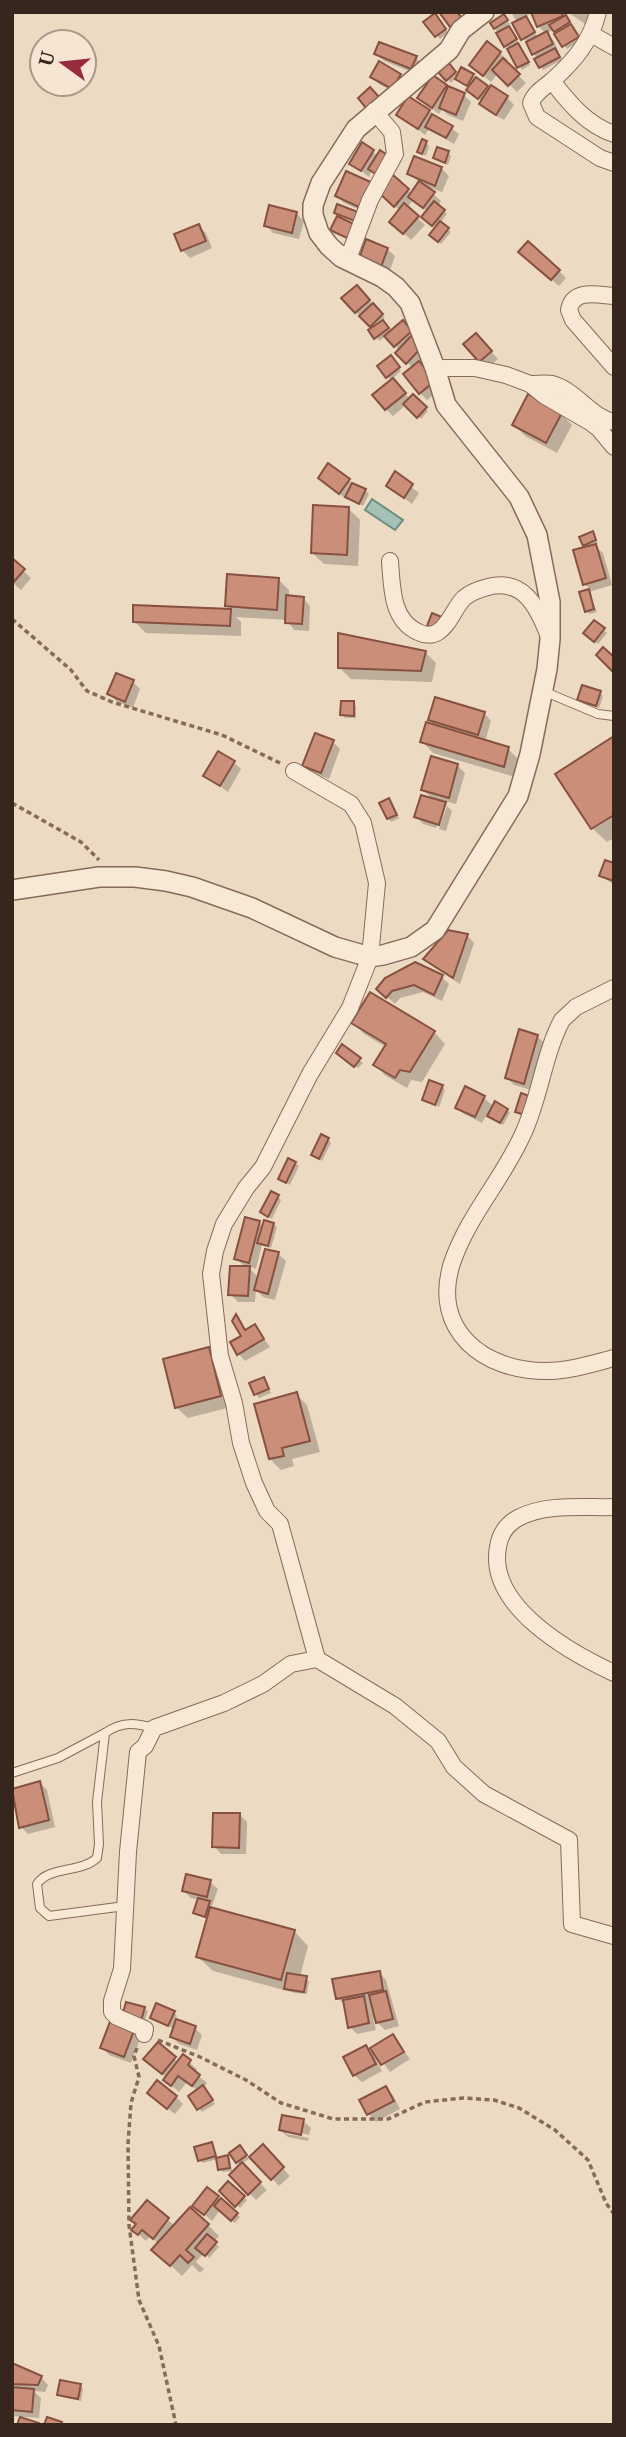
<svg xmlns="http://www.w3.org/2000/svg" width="626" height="2437" font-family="'Noto Serif',serif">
<rect width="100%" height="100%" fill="#eddac3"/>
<path fill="#a5c0b4" stroke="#6c8e80" stroke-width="2" d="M372,499L403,520L395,530L365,510Z"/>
<g fill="#0003">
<path d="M511,12H527L528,17L526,18L538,38L546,34L538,26L533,12H564L581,40L567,49L554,30L546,33L554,41L562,60L543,70L527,41L522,38L517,22Z"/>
<path d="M596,12L588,26L569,13L570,12Z"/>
<path d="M438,19L448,33L440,39L426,22Z"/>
<path d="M506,19L510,24L507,26L512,31L519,43L517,44L530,65L522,70L495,28Z"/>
<path d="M488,44L508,60L506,63L526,83L517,92L498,73L491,82L479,72Z"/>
<path d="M376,54L416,58L423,65L419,75L384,61Z"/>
<path d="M448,65L458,76L472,75L490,90L507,97L514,105L504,120L488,111L481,103L482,101L471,93L470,87L456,78L451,83L441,72Z"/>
<path d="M400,75L407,82L400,95L379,84L372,76Z"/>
<path d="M446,86L464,95L471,102L463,121L448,115L442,109L439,114L419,98Z"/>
<path d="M428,111L459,134L454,144L429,129L425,135L398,114Z"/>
<path d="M426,143L429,146L426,156L419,152Z"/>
<path d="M363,145L378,156L369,177L351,163Z"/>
<path d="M448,153L451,156L448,165L435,158Z"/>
<path d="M415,158L441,168L449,176L442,192L423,185L441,201L438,206L447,214L440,223L451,232L441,244L431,235L436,228L423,217L428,212L413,200L407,208L425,225L411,240L399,229L400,211L386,198L392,177L412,194L420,183L409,174Z"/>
<path d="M347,173L369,214L344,203L337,196Z"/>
<path d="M296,213L304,221L299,239L273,233L266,225Z"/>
<path d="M198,226L206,233L212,248L190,258L182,250L176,235Z"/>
<path d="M387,249L395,256L389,273L368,265Z"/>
<path d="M528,259L559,271L566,278L559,286Z"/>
<path d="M364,294L385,318L382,321L391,332L403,322L430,354L420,364L441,389L427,400L420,393L413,368L397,353L399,350L386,336L379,341L374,328L356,312Z"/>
<path d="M483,342L498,359L488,368L466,344Z"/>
<path d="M393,361L401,371L392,379L410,399L413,396L428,411L421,419L406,405L393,416L386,409L392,381L388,377Z"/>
<path d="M561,414L572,425L557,453L525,436L514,424Z"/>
<path d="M395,474L419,493L412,504L388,486Z"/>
<path d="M320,478L349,481L365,490L369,494L363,506L348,498L347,500Z"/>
<path d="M349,509L360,520L358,566L324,564L312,553Z"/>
<path d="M592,534L598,543L594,545L603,553L612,585L589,592L597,612L590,614L586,611L581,593L591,590L585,584L588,548L584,545Z"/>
<path d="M12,560L31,578L21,590L12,582Z"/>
<path d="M278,579L289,590V597L303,598L310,606L309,631L294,630L287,620L236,617L241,622V636L146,633L134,621L135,607L232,611L227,606Z"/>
<path d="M594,622L607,633L598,644L588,636Z"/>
<path d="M425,652L436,663L432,682L351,679L340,668Z"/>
<path d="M133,682L140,689L133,708L116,701L109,694Z"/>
<path d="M600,693L603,696L599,708L579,700Z"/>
<path d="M353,703L356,706V718H345L342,715Z"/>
<path d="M484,713L491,721L485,742L508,749L519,760L515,777L433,753L422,741L438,728L430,720Z"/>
<path d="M614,738V838L607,842L592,828Z"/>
<path d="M333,742L340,749L329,779L311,772L304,765Z"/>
<path d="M432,758L458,766L465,773L456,804L441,800L452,811L446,831L439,829L447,806H443L436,828L423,824L416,816L434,801L423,789Z"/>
<path d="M233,762L241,769L228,792L206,776Z"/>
<path d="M389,801L399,818L391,822L388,818Z"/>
<path d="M614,865V885L601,876Z"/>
<path d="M467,935L474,943L460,984L432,966L425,959Z"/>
<path d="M442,977L449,984L442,1001L423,992L400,998L395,1004L378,989Z"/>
<path d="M353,1022L434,1032L445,1044L422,1082L411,1080L407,1088L386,1076L375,1065L386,1047L364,1034Z"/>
<path d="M537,1036L545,1044L531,1090L514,1085L507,1078Z"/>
<path d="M341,1056L359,1060L363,1063L358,1068Z"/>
<path d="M442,1086L445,1090L439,1107L424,1100Z"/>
<path d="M484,1098L494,1107L507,1110L510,1113L503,1125L487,1114L482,1123L464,1114L457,1107Z"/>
<path d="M328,1139L331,1143L322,1161L313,1155Z"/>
<path d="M295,1163L299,1166L290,1185L280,1179Z"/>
<path d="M278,1197L281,1200L272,1219L266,1215Z"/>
<path d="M259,1223L263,1227L273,1224L277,1227L271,1248L262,1245L256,1269L247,1266L259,1278L278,1254L286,1261L275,1300L263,1297L256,1289L255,1302H238L230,1294L246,1268L236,1258Z"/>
<path d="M236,1317L247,1331L255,1326L270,1347L245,1361L238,1353L243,1337Z"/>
<path d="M209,1349L220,1361L231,1407L188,1418L176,1407Z"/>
<path d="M263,1379L271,1393L259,1398L256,1394Z"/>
<path d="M296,1394L307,1405L320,1452L292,1459L294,1466L281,1470L270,1459Z"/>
<path d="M40,1783L47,1790L55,1827L28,1834L21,1827Z"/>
<path d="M240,1815L247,1822L246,1854H221L214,1846Z"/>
<path d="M210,1882L218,1889L211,1909L294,1931L308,1946L300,1977L309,1981L307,1994L295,1993L213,1971L198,1957L208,1919L195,1913L199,1900L191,1898L184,1891Z"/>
<path d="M379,1972L386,1980L399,2026L385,2030L373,2018L376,2030L357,2034L350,2027L345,2005L337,1998Z"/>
<path d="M144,2008L148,2011L144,2023L128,2019Z"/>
<path d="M174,2012L177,2016L175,2021L195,2028L202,2035L197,2050L179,2044L172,2037L174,2029L152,2017Z"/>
<path d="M134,2029L141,2037L131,2063L109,2055L102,2047Z"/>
<path d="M393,2036L410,2059L390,2072L373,2048Z"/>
<path d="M158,2044L179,2063L183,2057L197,2069L195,2073L207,2083L203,2088L215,2104L202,2112L190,2096L198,2091L187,2082L179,2092L165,2080L167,2078L153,2066Z"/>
<path d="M365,2047L373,2054L382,2071L362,2082L354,2075Z"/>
<path d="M386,2088L393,2095L400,2109L376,2122L369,2114L362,2101Z"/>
<path d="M176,2097L183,2104L175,2114L156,2100Z"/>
<path d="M303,2121L311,2128L309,2135L287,2130V2134L309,2138L308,2141L288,2137L280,2130Z"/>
<path d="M211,2144L218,2159L227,2157L230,2160L232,2171L223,2172L220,2169L218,2159L203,2163L200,2160Z"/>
<path d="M263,2147L290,2176L279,2186L252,2157Z"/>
<path d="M242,2151L249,2159L241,2164L267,2190L256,2200L249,2193L241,2166L237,2162Z"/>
<path d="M228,2183L247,2200L240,2208L221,2191Z"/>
<path d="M208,2189L240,2217L235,2223L220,2210L212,2221L195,2206Z"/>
<path d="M147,2202L175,2226L208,2225L219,2236L214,2242L219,2247L209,2258L204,2253L196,2262L204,2269L200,2273L192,2265L182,2276L165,2260L159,2244L150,2236L146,2241L134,2230Z"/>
<path d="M12,2365L41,2377L48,2385L45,2392L34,2391L41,2398L39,2418L12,2416Z"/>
<path d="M80,2385L83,2389L81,2401L62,2397L59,2394Z"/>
</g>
<g fill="#cb8e79" stroke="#865140" stroke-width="2">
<path d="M439,12H457L462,18L450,27Z"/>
<path d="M531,12H561L563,16L537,27Z"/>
<path d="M435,13L446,29L435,37L423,22Z"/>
<path d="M504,14L508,20L494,29L490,23Z"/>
<path d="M566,15L570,22L554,32L549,25Z"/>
<path d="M526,16L535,32L521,40L512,23Z"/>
<path d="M571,24L579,37L562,47L554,34Z"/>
<path d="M509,26L517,39L504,47L496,33Z"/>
<path d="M547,31L553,44L532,55L526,42Z"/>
<path d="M487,41L501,52L483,76L469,65Z"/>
<path d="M379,42L417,56L411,69L374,54Z"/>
<path d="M518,43L529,62L517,68L507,49Z"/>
<path d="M555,48L560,57L539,68L534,59Z"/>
<path d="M503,58L520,74L508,86L492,70Z"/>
<path d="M379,61L401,74L392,89L370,77Z"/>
<path d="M449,63L456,72L446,81L438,72Z"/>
<path d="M461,67L474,74L467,86L455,79Z"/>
<path d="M433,75L447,85L432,108L417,98Z"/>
<path d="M476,77L488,86L478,99L466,90Z"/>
<path d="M491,85L508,96L496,115L479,104Z"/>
<path d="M448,86L465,93L456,115L439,108Z"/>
<path d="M370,87L379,97L366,108L358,98Z"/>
<path d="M408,96L430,110L418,129L396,115Z"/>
<path d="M432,114L453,126L446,138L425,127Z"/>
<path d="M422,139L427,141L422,154L417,152Z"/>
<path d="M362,142L374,150L361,171L349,164Z"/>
<path d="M437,147L449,151L445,163L433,158Z"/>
<path d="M380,150L390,157L377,175L368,169Z"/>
<path d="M414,156L442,167L435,186L407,174Z"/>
<path d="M346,171L373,183L361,208L335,196Z"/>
<path d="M392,174L409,189L394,207L377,191Z"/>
<path d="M419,181L435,192L423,208L408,197Z"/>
<path d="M434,201L445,210L432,226L421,217Z"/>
<path d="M404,203L419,216L403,234L389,222Z"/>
<path d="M337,204L358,212L355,221L334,213Z"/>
<path d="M269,205L297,212L292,233L264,226Z"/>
<path d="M337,216L356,225L349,239L330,230Z"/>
<path d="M440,221L449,228L438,242L429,235Z"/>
<path d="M199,224L206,241L181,251L174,234Z"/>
<path d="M366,239L388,248L381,267L359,259Z"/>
<path d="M528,241L560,270L551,280L518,252Z"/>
<path d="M357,285L370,300L355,313L341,298Z"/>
<path d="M373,303L383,314L370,327L359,316Z"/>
<path d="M383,320L389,328L374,339L368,330Z"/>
<path d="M403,320L412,331L394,347L384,336Z"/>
<path d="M476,333L492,351L479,362L463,344Z"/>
<path d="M413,334L424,345L406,364L395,353Z"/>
<path d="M391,355L400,367L386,378L377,366Z"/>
<path d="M419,361L435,381L419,394L403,374Z"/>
<path d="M393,378L406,393L385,410L372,395Z"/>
<path d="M413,394L427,407L417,418L403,404Z"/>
<path d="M528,394L562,413L546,443L512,425Z"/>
<path d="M328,463L350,479L339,494L318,478Z"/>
<path d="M395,471L413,484L404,498L386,486Z"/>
<path d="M352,483L366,489L359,504L345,497Z"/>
<path d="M313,505L349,507L347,555L311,553Z"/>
<path d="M593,531L596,540L583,546L579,537Z"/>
<path d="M596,544L606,578L583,585L573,550Z"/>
<path d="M12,558L25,569L12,584Z"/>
<path d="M227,574L279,578L277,610L225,606Z"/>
<path d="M589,589L594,609L585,612L579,592Z"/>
<path d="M286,595L304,597L302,624L285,623Z"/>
<path d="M133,605L231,609L230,626L133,622Z"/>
<path d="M432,613L442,617L437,630L427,626Z"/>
<path d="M594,620L605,628L594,642L583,633Z"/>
<path d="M338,633L426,651L421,671L338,668Z"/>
<path d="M603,647L614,657V673L596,655Z"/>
<path d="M116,673L134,680L125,702L107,694Z"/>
<path d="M582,685L601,691L596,706L577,700Z"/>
<path d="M435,697L485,712L478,735L428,720Z"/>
<path d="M341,701H354V716L340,715Z"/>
<path d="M426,722L509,747L504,767L420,742Z"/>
<path d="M315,733L334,740L321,773L302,766Z"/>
<path d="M614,736V815L591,829L555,774Z"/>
<path d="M218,751L235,761L220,786L203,776Z"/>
<path d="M431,756L458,764L449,798L421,790Z"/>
<path d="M421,795L446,802L439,825L414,817Z"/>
<path d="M389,798L397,815L387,819L379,803Z"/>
<path d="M605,860L614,863V881L599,876Z"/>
<path d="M448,930L468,934L453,978L423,959Z"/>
<path d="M415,962L443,975L434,995L414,985L392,991L386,998L376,989L385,978Z"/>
<path d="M370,992L435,1031L410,1072L400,1070L395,1078L373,1065L386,1044L351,1023Z"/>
<path d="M519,1029L538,1035L524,1084L505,1078Z"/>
<path d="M342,1044L361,1058L354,1067L336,1053Z"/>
<path d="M429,1080L443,1085L435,1105L422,1100Z"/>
<path d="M465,1086L485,1096L475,1117L455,1108Z"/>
<path d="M521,1093L532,1097L525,1115L515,1112Z"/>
<path d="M495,1101L508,1109L500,1123L487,1116Z"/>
<path d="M321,1134L329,1138L319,1159L311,1155Z"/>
<path d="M288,1158L296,1162L286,1183L278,1179Z"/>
<path d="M271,1191L279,1195L268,1217L260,1212Z"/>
<path d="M245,1217L260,1221L249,1263L234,1259Z"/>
<path d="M264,1220L274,1223L268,1246L257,1243Z"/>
<path d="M265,1249L279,1252L268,1294L254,1290Z"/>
<path d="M230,1266H250L248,1296L228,1295Z"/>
<path d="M236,1314L245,1330L255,1324L264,1339L237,1355L230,1342L241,1336L232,1321Z"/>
<path d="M209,1347L221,1396L175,1408L163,1359Z"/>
<path d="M264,1377L269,1389L254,1395L249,1383Z"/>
<path d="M297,1392L310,1441L282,1448L284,1456L269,1459L254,1404Z"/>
<path d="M40,1781L49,1820L19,1828L12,1789Z"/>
<path d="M213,1813H240L239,1848L212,1847Z"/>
<path d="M186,1874L211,1880L207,1897L182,1891Z"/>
<path d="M198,1898L210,1901L205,1917L193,1913Z"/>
<path d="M210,1907L295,1930L281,1980L196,1957Z"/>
<path d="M380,1971L383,1990L336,1999L332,1979Z"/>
<path d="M287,1973L307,1976L304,1992L284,1989Z"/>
<path d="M386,1991L393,2019L376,2023L369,1995Z"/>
<path d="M364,1996L369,2023L348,2028L343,2000Z"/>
<path d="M126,2002L145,2007L141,2021L122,2016Z"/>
<path d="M156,2003L175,2011L168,2026L150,2018Z"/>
<path d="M111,2019L135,2028L124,2057L100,2048Z"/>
<path d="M176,2019L196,2026L190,2044L170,2037Z"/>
<path d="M393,2034L404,2052L381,2065L370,2048Z"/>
<path d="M158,2042L176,2057L162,2074L143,2059Z"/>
<path d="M366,2045L376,2064L353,2076L343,2057Z"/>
<path d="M183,2054L191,2060L188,2065L200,2075L192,2086L178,2076L171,2086L163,2080Z"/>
<path d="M157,2080L177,2096L167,2109L147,2093Z"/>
<path d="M203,2085L213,2100L197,2110L188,2096Z"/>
<path d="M386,2086L394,2101L367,2115L359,2100Z"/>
<path d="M282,2115L304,2119L301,2135L279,2130Z"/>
<path d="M212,2142L216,2156L198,2161L194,2147Z"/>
<path d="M263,2144L284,2167L271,2180L249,2157Z"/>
<path d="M240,2145L247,2155L236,2163L229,2153Z"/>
<path d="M228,2155L230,2168L218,2170L216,2158Z"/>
<path d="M242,2162L261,2182L248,2195L229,2175Z"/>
<path d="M228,2181L245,2196L235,2207L219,2191Z"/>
<path d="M207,2187L219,2196L204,2215L192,2206Z"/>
<path d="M221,2198L238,2213L231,2221L214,2206Z"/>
<path d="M147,2200L169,2218L153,2239L142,2230L138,2235L131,2230L136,2224L130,2220Z"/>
<path d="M190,2207L209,2224L186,2250L194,2257L188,2263L180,2255L170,2266L151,2250Z"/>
<path d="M207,2234L217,2242L205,2256L195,2248Z"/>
<path d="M12,2363L42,2376L38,2385L12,2384Z"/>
<path d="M60,2380L81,2384L78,2399L57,2395Z"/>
<path d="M12,2387L34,2389L32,2412L12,2410Z"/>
<path d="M20,2417L39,2423L38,2425H17Z"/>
<path d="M47,2417L62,2422L61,2425H44Z"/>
</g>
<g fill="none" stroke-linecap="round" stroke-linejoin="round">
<defs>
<g id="service">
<path d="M543,691L598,714L614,716"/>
<path d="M12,1773L58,1758L105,1733"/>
<path d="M125,1906L49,1916L40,1908L37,1884C49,1866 81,1873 97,1858L99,1844L97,1802L105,1733C122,1721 135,1723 154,1728"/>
</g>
<g id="minor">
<path d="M598,12C591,41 575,60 553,80C545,87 535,92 531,103L537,117L600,158L614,163"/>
<path d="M591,34L614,47"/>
<path d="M552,81C569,103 587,125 614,134"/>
<path d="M341,257L351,251L370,200L395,154L392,132L374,111"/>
<path d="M614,296C598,295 573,288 569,310L573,320L614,367"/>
<path d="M435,368H475L506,375L530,384L545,396L590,422L599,429L614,447"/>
<path d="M530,384C537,384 546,383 552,384C576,390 590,417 614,422"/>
<path d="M390,561C392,586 391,620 418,632C424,635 432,636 438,632C450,624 454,608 464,598C471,592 480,589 488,587C523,578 537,606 548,634"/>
<path d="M294,771L351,804L363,823L377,883L370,957L350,1008L310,1074L263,1167L246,1188L224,1224L215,1251L211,1274L220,1356L234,1403L241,1443L254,1483L267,1511L280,1524L317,1659"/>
<path d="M614,988L576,1007L562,1020C543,1056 540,1099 522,1136C502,1180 468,1216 452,1263C431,1330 483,1371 546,1371C569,1371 591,1364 614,1358"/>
<path d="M614,1507C584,1508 546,1503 518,1518C507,1524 500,1534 498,1547C487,1606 569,1652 614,1673"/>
<path d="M144,2034L145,2029L117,2017L112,2012V2001L122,1969L128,1852L138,1752L145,1746L154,1728L224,1703L263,1684L291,1664L317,1659L395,1706L438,1741L454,1767L484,1794L569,1840L572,1924L614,1936"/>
</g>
<path id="tertiary" d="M12,890L99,877H135L166,881L192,887L252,908L335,947L370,957L383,955L411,947L435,930L518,796L530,754L547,669L550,639V602L537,535L519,497L446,405L435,368L410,303L396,287L382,277L341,257L329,246L319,233L313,215V205L321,183L356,129L449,50L461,30L484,12"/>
</defs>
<use href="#service" stroke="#876b5a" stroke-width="10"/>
<use href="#minor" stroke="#876b5a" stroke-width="18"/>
<use href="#tertiary" stroke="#876b5a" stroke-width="22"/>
<g stroke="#876b5a" stroke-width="3.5" stroke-dasharray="5 3.5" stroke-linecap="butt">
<path d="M12,619L71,670L87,691L112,702L222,735L282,764"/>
<path d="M12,803L81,842L99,860"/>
<path d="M158,2040L200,2057L246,2080L281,2103L333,2119H388L425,2102L463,2098L494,2100L519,2108L555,2130L588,2160L606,2203L614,2214"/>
<path d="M137,2048L134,2056L139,2077L131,2103L128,2144L129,2225L139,2300L159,2346L176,2425"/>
</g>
<use href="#service" stroke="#f8e8d6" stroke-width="8"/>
<use href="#minor" stroke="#f8e8d6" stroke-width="16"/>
<use href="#tertiary" stroke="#f8e8d6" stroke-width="19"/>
</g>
<rect width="626" height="2437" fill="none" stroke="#37261e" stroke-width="28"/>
<g transform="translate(63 63) rotate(285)"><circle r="33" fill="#f5e5d2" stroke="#a9998a" stroke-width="2"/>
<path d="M0-5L12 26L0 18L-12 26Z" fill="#952b3c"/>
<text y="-10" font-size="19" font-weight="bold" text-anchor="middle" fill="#37261e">U</text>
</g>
</svg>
